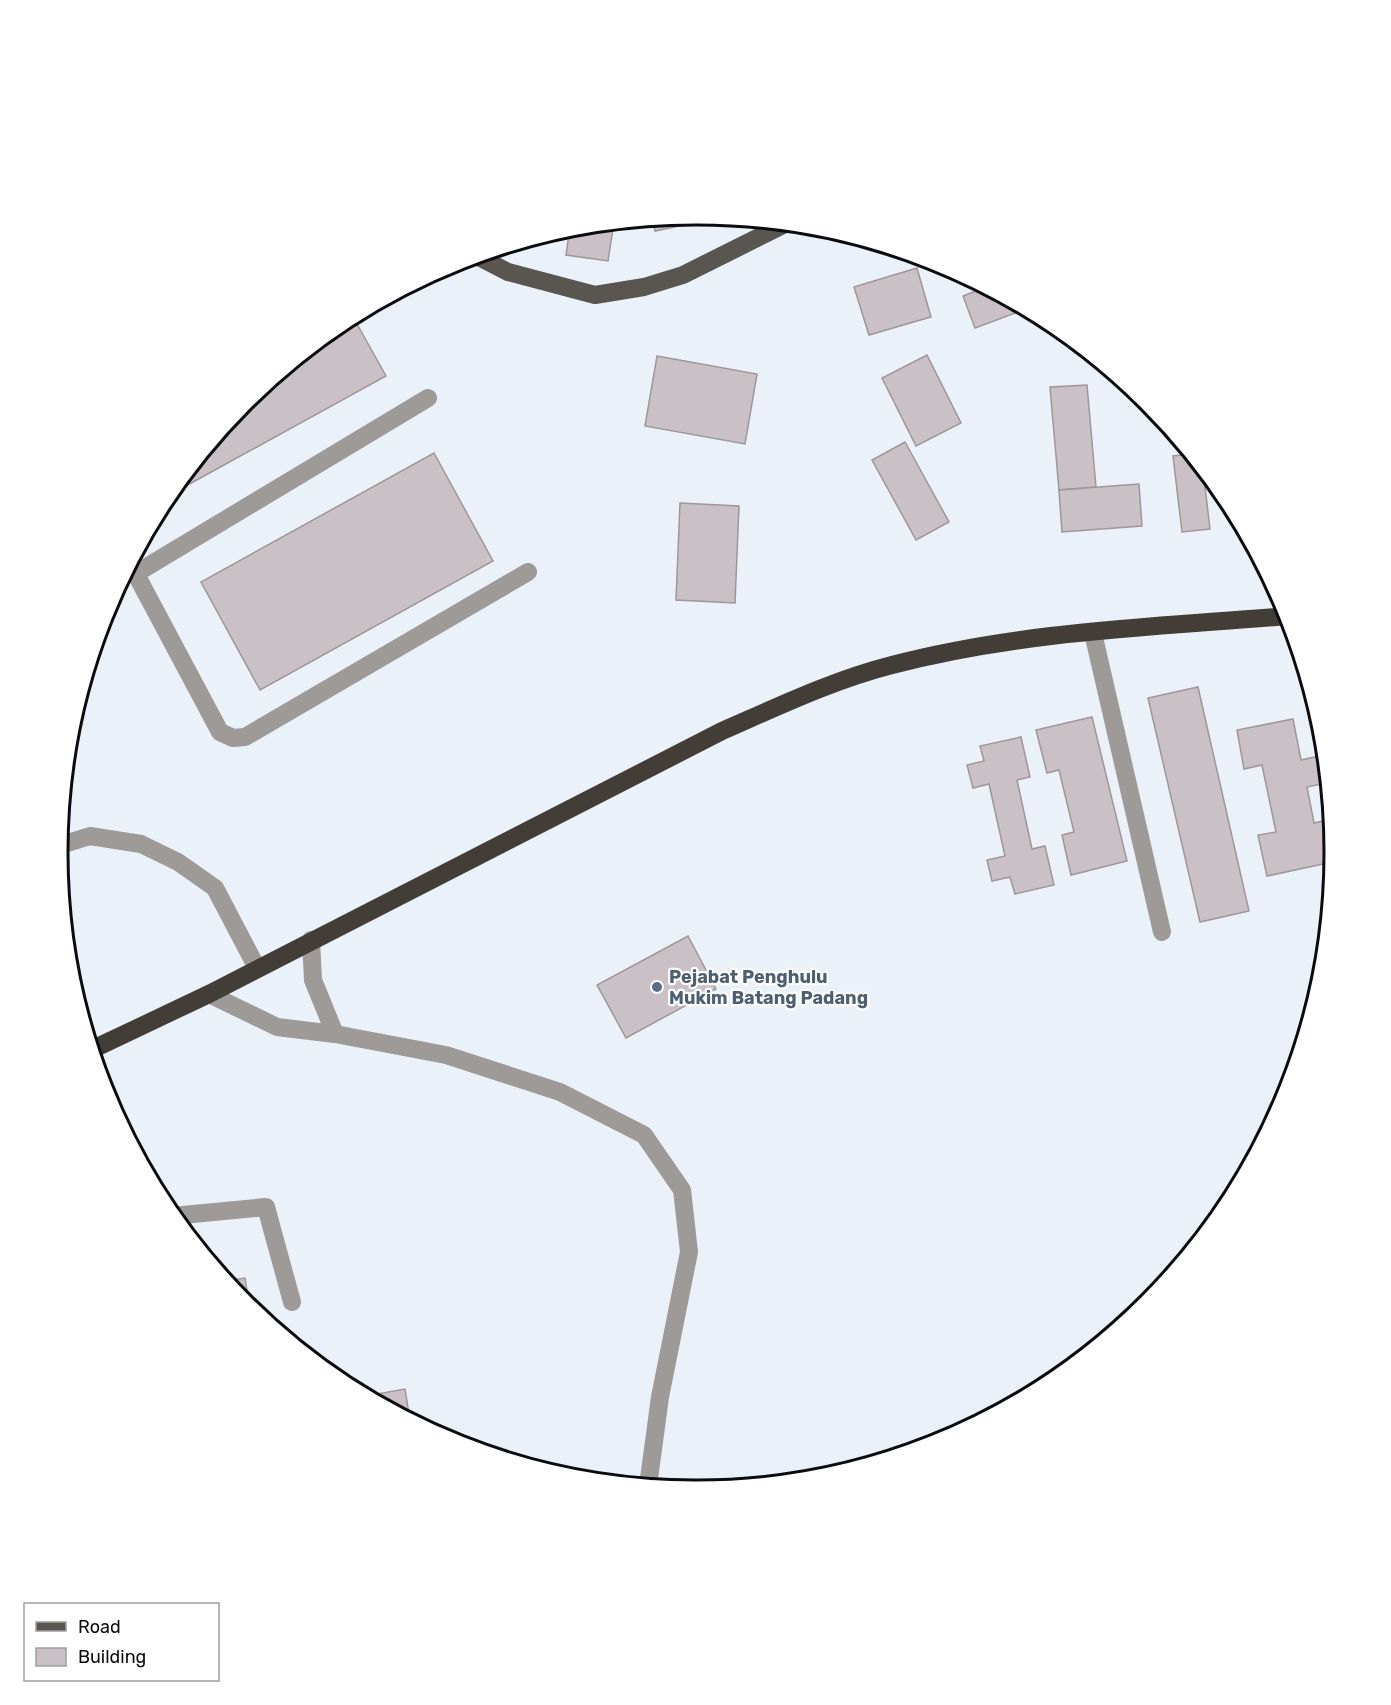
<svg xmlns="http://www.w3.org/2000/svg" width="1391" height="1705" font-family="Rubik,sans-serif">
<rect width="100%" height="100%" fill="#ebf1f8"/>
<g fill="#c9c1c5" stroke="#9f969a" stroke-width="1.5">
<path d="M696,214L703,215L704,221L655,231L652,218Z"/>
<path d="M614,222L608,261L566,255L570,227Z"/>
<path d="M917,268L931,317L869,335L854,287Z"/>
<path d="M986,287L1026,309L975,328L963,296Z"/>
<path d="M352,315L386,376L164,498L244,401L341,321Z"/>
<path d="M927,355L961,423L916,446L882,378Z"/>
<path d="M657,356L757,374L745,444L645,426Z"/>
<path d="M1087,385L1096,487L1059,490L1050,387Z"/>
<path d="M905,442L949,522L916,540L872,460Z"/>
<path d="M434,453L493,561L260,690L201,582Z"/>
<path d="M1190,454L1203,470L1210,529L1182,532L1173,456Z"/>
<path d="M1139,484L1142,526L1062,532L1059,490Z"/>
<path d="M680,503L739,506L735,603L676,600Z"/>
<path d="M1198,687L1249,911L1200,922L1148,698Z"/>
<path d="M1092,717L1127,861L1071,875L1062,835L1074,832L1059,770L1047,773L1036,730Z"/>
<path d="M1293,719L1301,760L1324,755L1327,783L1307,787L1314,823L1327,820L1334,852L1333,862L1267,876L1258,835L1276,832L1262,765L1244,769L1237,730Z"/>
<path d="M1021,737L1030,777L1017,780L1032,849L1045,846L1054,885L1015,894L1010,877L992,881L987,860L1005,856L989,784L973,788L967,765L984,761L980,746Z"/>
<path d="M688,936L716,989L626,1038L597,985Z"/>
<path d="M245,1278L250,1309L225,1281Z"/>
<path d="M405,1389L410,1420L365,1396Z"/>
</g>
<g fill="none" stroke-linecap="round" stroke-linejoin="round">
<g stroke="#9d9a97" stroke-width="18">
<path d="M130,563L220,732L233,738L245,737L528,572"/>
<path d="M135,574L428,398"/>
<path d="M1093,633L1162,932"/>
<path d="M58,846L90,836L141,844L178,862L215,888L257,968"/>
<path d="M209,994L277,1027L335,1034L313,980L311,940"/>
<path d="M335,1034L446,1055L560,1092L644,1135L682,1190L689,1252L660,1397L648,1486"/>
<path d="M172,1216L266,1207L292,1302"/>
</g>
<path stroke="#595550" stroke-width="18" d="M475,255L508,272L595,295L644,287L683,275L787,223"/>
<path stroke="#423d37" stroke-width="18" d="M91,1050L209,994L722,731C777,707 833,680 892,665C1021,631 1156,627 1288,616"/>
</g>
<circle fill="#5c6f8a" stroke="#fff" stroke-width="2" cx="657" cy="987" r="6"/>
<g text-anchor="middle" stroke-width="4.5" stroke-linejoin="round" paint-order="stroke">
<g font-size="18" font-weight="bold" fill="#4e5e75" stroke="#fff" text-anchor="start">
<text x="669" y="983">Pejabat Penghulu<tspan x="669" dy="21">Mukim Batang Padang</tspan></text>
</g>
</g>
<path d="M0 0H1391V1705H0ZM695 225H697A627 627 0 0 1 1324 852V853A627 627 0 0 1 697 1480H695A627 627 0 0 1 68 853V852A627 627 0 0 1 695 225Z" fill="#fff" fill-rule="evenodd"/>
<path fill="none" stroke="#0b0c0f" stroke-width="3" d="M695 225H697A627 627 0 0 1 1324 852V853A627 627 0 0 1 697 1480H695A627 627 0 0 1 68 853V852A627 627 0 0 1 695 225Z"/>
<rect x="24" y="1603" width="195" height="78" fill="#ffffff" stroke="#9d9e9f" stroke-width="1.5"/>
<rect x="36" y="1622" width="30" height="9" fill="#595550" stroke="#9d9e9f" stroke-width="1.5"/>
<text x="78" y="1633" font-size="18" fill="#0b0c0f">Road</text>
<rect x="36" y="1648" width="30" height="18" fill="#c9c1c5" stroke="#9d9e9f" stroke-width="1.5"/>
<text x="78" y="1663" font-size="18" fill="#0b0c0f">Building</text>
</svg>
